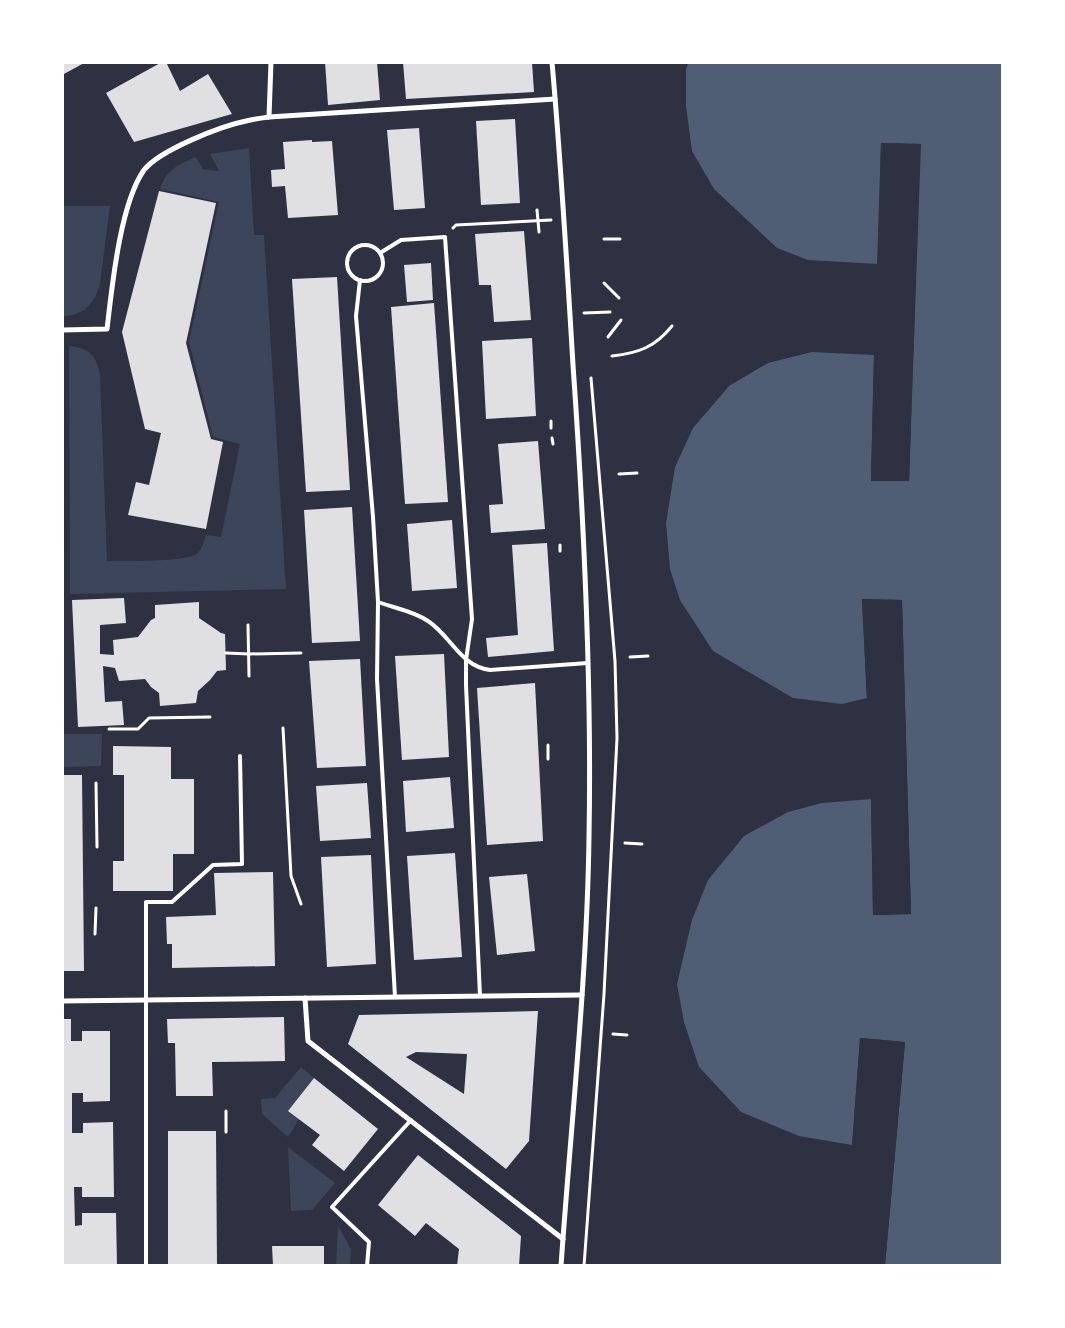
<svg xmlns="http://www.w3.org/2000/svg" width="1065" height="1328" font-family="Figtree,sans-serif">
<rect width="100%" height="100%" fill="#2d3142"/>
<g fill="#3c4559">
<path d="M249,148L254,235H264L286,589L70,594L69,346C88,348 96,354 100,374L107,561C126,561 180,562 195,555C202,551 204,542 206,535L221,537L240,444L213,437L189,342L219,202L160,189C166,170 179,164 196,157L203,169L219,171L210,154Z"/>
<path d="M63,206H110L100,284C94,304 84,316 62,316Z"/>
<path d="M63,734H102L101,766L63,767Z"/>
<path d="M301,1067L314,1078L289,1110L299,1119L288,1137L262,1114L261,1099L275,1098Z"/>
<path d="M288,1147L335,1183L312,1210L291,1211Z"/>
<path d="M338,1226L351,1249L350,1265H336Z"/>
</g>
<path fill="#4f5d75" d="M688,63H1002V1265H885L905,1042L860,1038L852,1145L799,1136L741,1112L699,1067L684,1022L677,984L692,920L708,880L744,836L788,812L822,803L871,799L873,915L911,914L902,600L862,599L867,698L842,704L793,698L713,651L680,600L670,569L666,523L675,467L693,428L729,386L768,363L812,352L874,355L871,481H909L920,144L881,143L878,264L808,260L777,248L714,189L692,151L686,106V70Z"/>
<g fill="#2d3142">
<path d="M881,143L921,144L909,481H871L874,352L877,355L873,479H907L918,146H883L880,264L877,267Z"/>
<path d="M862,599L902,600L911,914L873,915L871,796L873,799L875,913L908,911L899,602H865L869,698L867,701Z"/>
<path d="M860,1038L905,1042L885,1265H882L903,1044L863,1040L855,1145L852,1148Z"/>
</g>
<g fill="#e0e0e3" fill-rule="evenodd">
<path d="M62,62H86L62,75Z"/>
<path d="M162,62H166L180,91L208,74L232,114L134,142L106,93Z"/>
<path d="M325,62H377L380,100L328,105Z"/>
<path d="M403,62H532L534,92L406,99Z"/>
<path d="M515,119L520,203L481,205L476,121Z"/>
<path d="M419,128L425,208L394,210L387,130Z"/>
<path d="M312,140V142L332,141L338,215L288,218L285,186L272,187L271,170L285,169L283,142Z"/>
<path d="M159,191L216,203L186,343L211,439L223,442L206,529L128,515L136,482L149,485L161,433L145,429L122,332Z"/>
<path d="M524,231L531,320L494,322L491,285H479L475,234Z"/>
<path d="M431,263L433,300L407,302L404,265Z"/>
<path d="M337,277L350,490L306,492L292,279Z"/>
<path d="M434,303L448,502L405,504L391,307Z"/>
<path d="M532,338L536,416L486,419L482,341Z"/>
<path d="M538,441L545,529L491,533L489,505L503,504L498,444Z"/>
<path d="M352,507L360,641L312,643L304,510Z"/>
<path d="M452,520L457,588L412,591L407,524Z"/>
<path d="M547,543L554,651L488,657L486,638L518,635L512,545Z"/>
<path d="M124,598L126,623L100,625V654L114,655L113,640L138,637L151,620L155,618V605L199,602V618L221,633L225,634L226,670L217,671L210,680L198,691L196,703L160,706L159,693L151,687L145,679L119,681L115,668L103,666L105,702L122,701L124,725L78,727L72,600Z"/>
<path d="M444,654L449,757L402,760L395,656Z"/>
<path d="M360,659L366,766L317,768L309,661Z"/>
<path d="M535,683L543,841L487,845L477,688Z"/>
<path d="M113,746L171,747V779H194V854H173V891H113V861H124V775H113Z"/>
<path d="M62,775H82L84,971H62Z"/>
<path d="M450,777L454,828L406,832L403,781Z"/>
<path d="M367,783L371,838L320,841L316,786Z"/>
<path d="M455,853L462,957L414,960L407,856Z"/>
<path d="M371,855L376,964L327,967L321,857Z"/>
<path d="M273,872L275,966L172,968V944H167L166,917L216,915L214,873Z"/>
<path d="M527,874L535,951L497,955L489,877Z"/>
<path d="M538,1011L529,1141L506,1169L348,1044L359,1015ZM416,1052L467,1054L464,1094L406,1057Z"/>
<path d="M284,1017L285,1061L212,1062L213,1096H176L175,1043H168L167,1019Z"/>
<path d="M62,1019H71V1041H82V1031H110V1101L83,1102V1093H72V1133H83V1123L113,1122L114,1197H82V1187H74L75,1226L82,1225V1213H116L117,1266H62V1260H64V1244H62Z"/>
<path d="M314,1078L378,1129L344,1171L312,1145L320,1135L288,1111Z"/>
<path d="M168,1131H216L217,1266H168Z"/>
<path d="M418,1155L521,1236L519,1266H457L459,1249L426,1223L415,1236L378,1205Z"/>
<path d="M272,1246H324V1266H273Z"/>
</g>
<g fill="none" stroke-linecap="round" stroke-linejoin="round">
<g stroke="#fff" stroke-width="3">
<path d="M537,210L539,232"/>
<path d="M453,228L456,225L551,220"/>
<path d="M604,239H620"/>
<path d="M604,283L619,298"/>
<path d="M584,313L610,312"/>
<path d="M608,337L621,320"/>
<path d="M612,356C639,353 655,347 672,326"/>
<path d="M551,421V428"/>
<path d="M552,438L553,444"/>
<path d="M619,474L637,473"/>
<path d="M560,545V551"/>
<path d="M248,625L249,676"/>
<path d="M226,653L249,654L301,653"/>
<path d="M630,657L648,656"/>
<path d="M283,728L291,876L301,904"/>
<path d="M109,729H138L149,718L210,717"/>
<path d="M548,759V745"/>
<path d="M96,783L97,847"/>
<path d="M625,843L642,844"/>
<path d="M95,934L96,908"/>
<path d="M613,1034L627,1035"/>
<path d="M226,1111V1132"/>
<path d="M584,1266L604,994L617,738L615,661L591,378"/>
</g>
<g stroke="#fff" stroke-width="4">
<circle cx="365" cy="263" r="18"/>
<path d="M380,253L401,240L445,237L472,619L466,660V685L480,996"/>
<path d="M360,280L356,316L373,517L378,602L377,679L395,997"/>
<path d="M378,602C394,608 414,611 428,621C451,636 460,666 490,670L588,663"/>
<path d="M146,1266V902H172L213,865L242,864L240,756"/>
<path d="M367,1266L369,1242L332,1207L411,1120"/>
</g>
<g stroke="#fff" stroke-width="5">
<path d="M552,62C561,163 567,264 573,365C584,521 592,679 589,837C587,980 571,1123 561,1266"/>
<path d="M269,117L271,62"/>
<path d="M62,330L107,329C112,287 120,204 144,170C160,150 221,126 246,121C254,119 262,118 269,117L555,99"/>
<path d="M305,998L308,1041L563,1239"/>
<path d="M62,1001L582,995"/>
</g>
</g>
<rect width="1065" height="1328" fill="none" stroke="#ffffff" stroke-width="128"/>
</svg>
